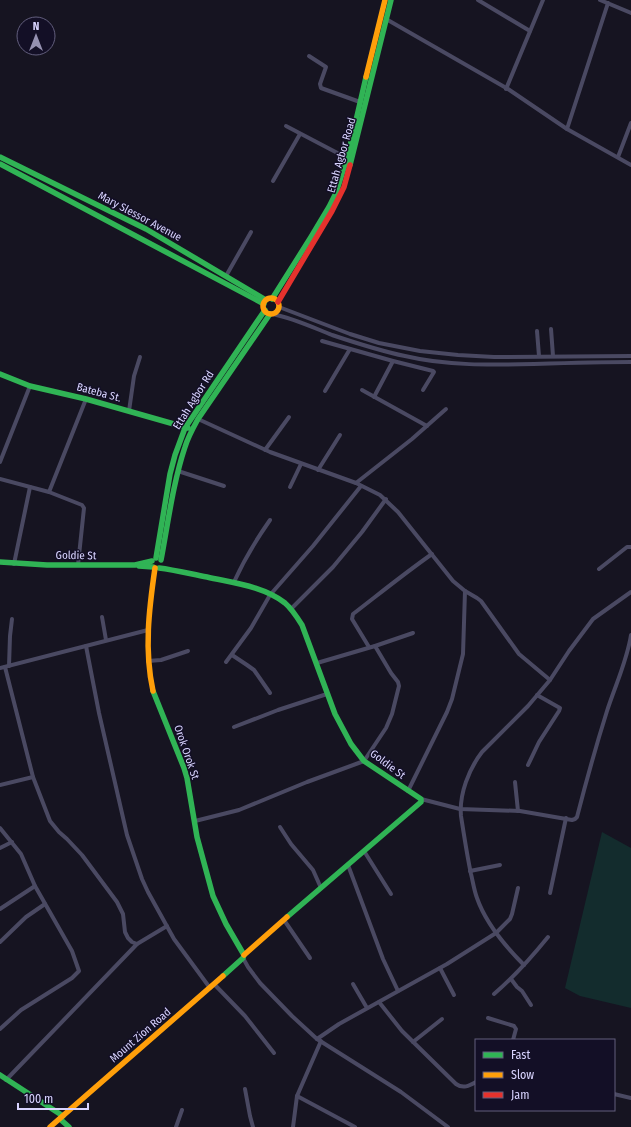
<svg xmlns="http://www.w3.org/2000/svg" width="631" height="1127" font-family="'Fira Sans Condensed',sans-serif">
<rect width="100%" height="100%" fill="#161421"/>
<path fill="#132c2d" d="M602,832L631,848V1008L580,996L565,988Z"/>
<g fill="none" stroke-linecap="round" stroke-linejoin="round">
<g stroke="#4a4962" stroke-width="4">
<path d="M478,0L530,31"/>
<path d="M600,0L631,13"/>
<path d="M386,19L508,89L567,129L631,165"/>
<path d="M309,56L326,67L320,84L321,88L360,102"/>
<path d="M506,89L543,0"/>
<path d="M286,126L347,158"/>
<path d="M567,129L608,3"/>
<path d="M618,157L631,123"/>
<path d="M273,181L300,134"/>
<path d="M226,276L251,232"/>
<path d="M279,307L350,334L379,343L420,351L458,355L494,357L631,356"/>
<path d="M272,314C293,318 312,327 332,335C356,343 380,351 405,356C447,366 491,365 534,364C566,363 599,362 631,362"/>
<path d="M551,329L553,356"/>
<path d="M537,331L539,356"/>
<path d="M322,341L393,361L433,371L434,372L423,390"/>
<path d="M362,390L427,426"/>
<path d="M325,391L350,349"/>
<path d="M374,397L393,361"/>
<path d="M129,411L134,376L140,357"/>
<path d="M198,419L270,452L356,483L380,495L398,512L453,581L465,591L477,598L481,601L519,654L550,680"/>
<path d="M265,450L289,417"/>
<path d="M0,462L30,386"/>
<path d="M318,470L340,435"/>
<path d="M178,471L224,486"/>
<path d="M0,479L49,492L82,505L84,508L78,565"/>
<path d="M356,483L412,439L446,409"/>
<path d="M290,487L301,464"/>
<path d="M49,492L86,399"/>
<path d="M14,564L30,487"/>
<path d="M599,569L627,547H631"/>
<path d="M234,582C244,560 256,540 270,520"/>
<path d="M291,609L333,567L362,532L386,499"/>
<path d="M102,617L106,640"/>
<path d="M86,646L99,713L127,835L142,879L148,892L174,939L210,988"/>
<path d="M369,647L352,619L353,614C379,594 405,573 432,554"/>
<path d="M232,655L247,665L254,670L270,693"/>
<path d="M148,661L161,660L188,651"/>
<path d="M226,662L251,628L270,595L313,546L361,486"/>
<path d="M317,663L375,646L413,633"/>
<path d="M9,666L10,636L12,619"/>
<path d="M5,667L33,777L50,821L59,832L67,839L82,855L117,902L123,914L125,932L128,938L132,942L137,944"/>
<path d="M0,668L148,630"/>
<path d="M234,727L278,710L327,694"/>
<path d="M528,765L539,742L559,711L560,708L537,695"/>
<path d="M515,782L518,811"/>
<path d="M0,785L33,777"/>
<path d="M408,791L447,712L452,699L463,654L465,591"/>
<path d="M421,799L460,809L520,811L572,820L575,819L577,817C586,782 596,746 607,711C615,686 627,661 631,635"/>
<path d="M195,821L239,810L307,782L364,761L386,728L392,714L399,686L398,682L391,673L375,646"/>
<path d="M280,827L291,844L313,870L321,888"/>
<path d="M0,828L21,854L35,886L72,951L79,971L72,978L21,1010L0,1029"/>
<path d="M0,848L12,842"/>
<path d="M364,851L391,894"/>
<path d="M348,865L383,959L398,991"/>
<path d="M470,871L500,865"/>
<path d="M550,893L566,818"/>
<path d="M0,909L35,886"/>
<path d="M284,920L310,958"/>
<path d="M0,942L26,917L45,904"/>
<path d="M243,958L248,967L260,983L292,1016L317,1039L401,1092L448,1127"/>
<path d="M524,965C505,946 486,924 477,898C474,890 473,882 471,874C467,855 464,835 461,816C459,794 469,769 482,752L528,706L550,680L569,651L593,619L631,592"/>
<path d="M440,968L454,995"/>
<path d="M511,979L517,987L522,991L531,1005"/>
<path d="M214,984L245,1016L274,1053"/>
<path d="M353,984L367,1008"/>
<path d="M494,994C514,977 531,958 548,937"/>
<path d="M379,1002L402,1031L456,1084C463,1089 469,1086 476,1082"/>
<path d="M488,1018L514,1026L516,1029L513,1040"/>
<path d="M317,1039L339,1024L447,964L496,933L510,919L512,914L518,888"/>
<path d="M413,1042L442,1019"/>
<path d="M6,1080L137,944L167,926"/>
<path d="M245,1089L250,1116L253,1127"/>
<path d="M614,1094L631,1098"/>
<path d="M297,1096L355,1127"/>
<path d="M176,1127L182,1110"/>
<path d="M293,1127L297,1096L321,1041"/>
</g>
<g stroke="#30b455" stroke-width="5.5">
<path d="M0,157L146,229L266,300"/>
<path d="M0,164L264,304"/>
<path d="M350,165L391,0"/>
<path d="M272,299L311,237L329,207L336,193L348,155L366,77"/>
<path d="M0,374L30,386L86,399L188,428"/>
<path d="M156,558L170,474L175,455L185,428L265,310"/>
<path d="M161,560C168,523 173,483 185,447C188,437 193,428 198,419L270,314"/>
<path d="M0,562L47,565H135L152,561"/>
<path d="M139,566L153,567"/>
<path d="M159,568C175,570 191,574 207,577C233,583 263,586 285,603C292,609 297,617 302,625L335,714L351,744L364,761L421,799V802L287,917"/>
<path d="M153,691L184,768L187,778L197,837L213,896L226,924L244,955L243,958L223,976"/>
<path d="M0,1075L63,1116"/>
<path d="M60,1119L69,1127"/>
</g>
<g stroke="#ff9f0a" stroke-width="5.5">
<path d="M366,77L385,0"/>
<circle cx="271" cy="306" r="8"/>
<path d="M153,691C144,650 149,609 155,568"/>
<path d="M244,955L287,917"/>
<path d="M50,1127L223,976"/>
</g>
<path stroke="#e5322d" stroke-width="5.5" d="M278,302L332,211L344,187L350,165"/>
</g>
<g text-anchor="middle" stroke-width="3" stroke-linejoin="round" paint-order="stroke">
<g font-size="11" fill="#d9d4ff" stroke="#130f26">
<text transform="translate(341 155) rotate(-74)" y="4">Ettah Agbor Road</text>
<text transform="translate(140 216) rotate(28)" y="4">Mary Slessor Avenue</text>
<text transform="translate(99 392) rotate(15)" y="4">Bateba St.</text>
<text transform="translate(193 400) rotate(-58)" y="4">Ettah Agbor Rd</text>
<text transform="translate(76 555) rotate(1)" y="4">Goldie St</text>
<text transform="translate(187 752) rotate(71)" y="4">Orok Orok St</text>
<text transform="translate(388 764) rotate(37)" y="4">Goldie St</text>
<text transform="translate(140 1035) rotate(-41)" y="4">Mount Zion Road</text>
</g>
</g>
<rect x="475" y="1039" width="140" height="72" fill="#130f26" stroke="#625e7d"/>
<rect x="483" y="1052" width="20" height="6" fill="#30b455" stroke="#625e7d"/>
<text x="511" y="1059" font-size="12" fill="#d9d4ff">Fast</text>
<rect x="483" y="1072" width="20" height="6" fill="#ff9f0a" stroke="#625e7d"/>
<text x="511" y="1079" font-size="12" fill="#d9d4ff">Slow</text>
<rect x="483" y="1092" width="20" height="6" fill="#e5322d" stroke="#625e7d"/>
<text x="511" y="1099" font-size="12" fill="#d9d4ff">Jam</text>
<g transform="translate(36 36)"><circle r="19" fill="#130f26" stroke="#625e7d"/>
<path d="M0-3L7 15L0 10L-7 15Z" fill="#9591b1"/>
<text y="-6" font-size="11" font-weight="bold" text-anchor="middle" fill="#d9d4ff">N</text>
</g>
<path d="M18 1103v6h70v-6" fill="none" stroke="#d9d4ff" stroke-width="2"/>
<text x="24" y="1103" font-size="12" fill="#d9d4ff" stroke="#130f26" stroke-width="3" paint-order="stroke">100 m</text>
</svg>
